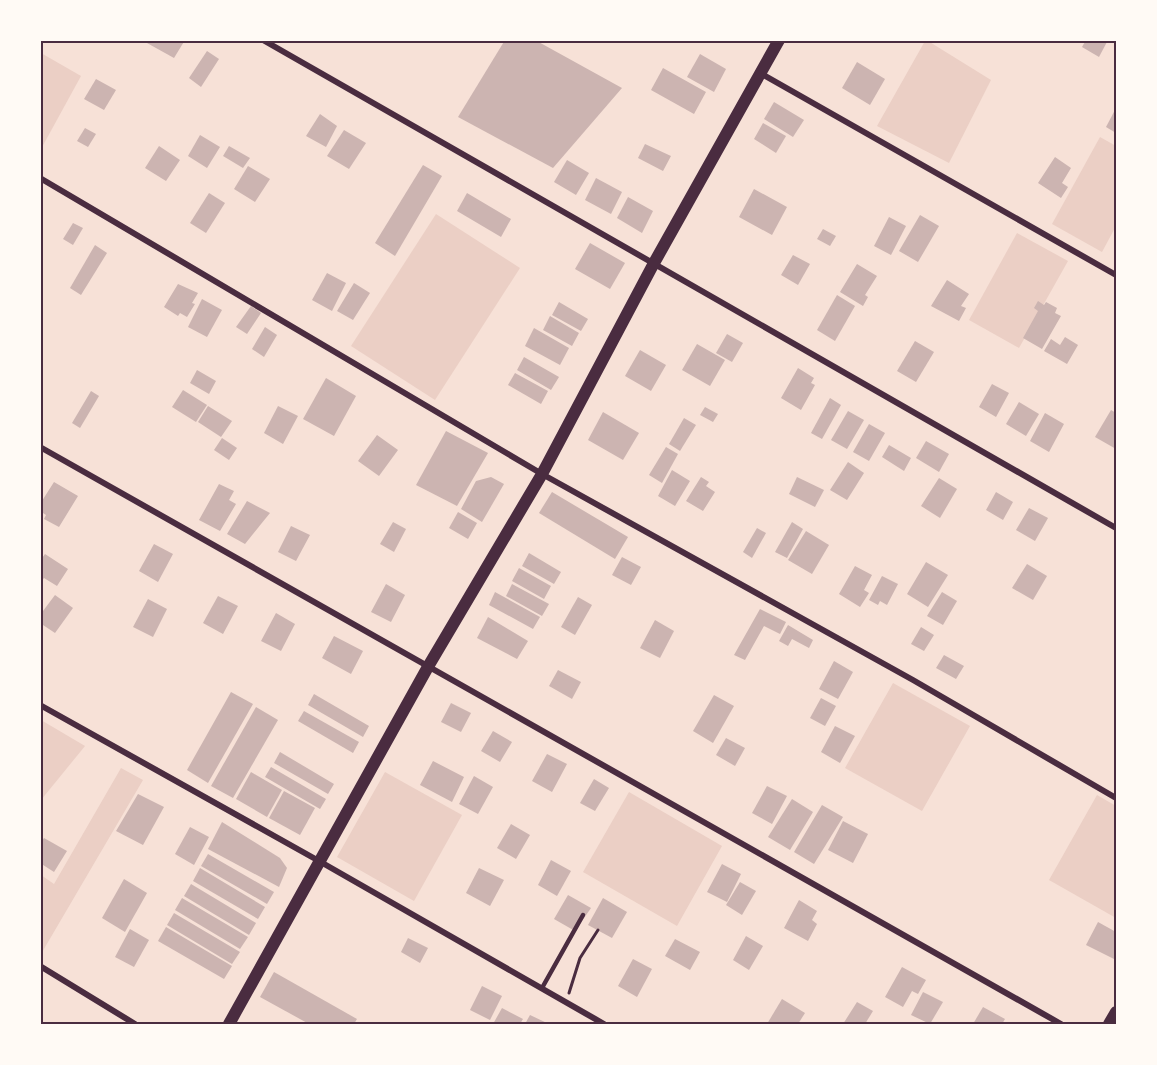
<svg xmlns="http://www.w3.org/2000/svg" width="1157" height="1065" font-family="Inter,sans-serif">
<rect width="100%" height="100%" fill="#f7e1d7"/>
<g fill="#ebcfc5">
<path d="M925,41H928L991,80L949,163L877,126Z"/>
<path d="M41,53L81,76L41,149Z"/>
<path d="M1100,137L1116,146V226L1102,252L1052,224Z"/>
<path d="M436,214L520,268L435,400L351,346Z"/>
<path d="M1017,233L1068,261L1019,348L969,320Z"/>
<path d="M893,683L970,726L922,811L845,768Z"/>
<path d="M41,720L85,746L41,800Z"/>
<path d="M121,768L143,780L41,954V875L54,884Z"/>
<path d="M385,772L462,815L414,901L337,857Z"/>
<path d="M629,792L722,846L677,926L583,872Z"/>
<path d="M1097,795L1116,806V918L1049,880Z"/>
</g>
<g fill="#ccb4b1">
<path d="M148,40H185L174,58L147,43Z"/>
<path d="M505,40H535L622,88L553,168L458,117Z"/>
<path d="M1086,40H1108L1099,57L1082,47Z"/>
<path d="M207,51L219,59L201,87L189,78Z"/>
<path d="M700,54L726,69L714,92L687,77Z"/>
<path d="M857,62L885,79L870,105L842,88Z"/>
<path d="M663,68L706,92L694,114L651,90Z"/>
<path d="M96,79L116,90L104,110L84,99Z"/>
<path d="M774,102L804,120L793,137L764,119Z"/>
<path d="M1116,108V133L1106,127Z"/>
<path d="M320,114L337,126L326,147L306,136Z"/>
<path d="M763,123L786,136L776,153L754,139Z"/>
<path d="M85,128L96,134L88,147L77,141Z"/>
<path d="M344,130L366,143L349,169L327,156Z"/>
<path d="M200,135L220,147L207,168L188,156Z"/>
<path d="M645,144L671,156L663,171L638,158Z"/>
<path d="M159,146L180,160L166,181L145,168Z"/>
<path d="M229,146L250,158L243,168L223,156Z"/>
<path d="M1055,157L1071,168L1062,183L1068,187L1061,198L1038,183Z"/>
<path d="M567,160L589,173L576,195L554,182Z"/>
<path d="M423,165L442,176L395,256L375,243Z"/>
<path d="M248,166L270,179L255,202L234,189Z"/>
<path d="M596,178L622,192L611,214L585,200Z"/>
<path d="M754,189L787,207L772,235L739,217Z"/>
<path d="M209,193L225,203L206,233L190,223Z"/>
<path d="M467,193L511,219L501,237L457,211Z"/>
<path d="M628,197L653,211L642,233L617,218Z"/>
<path d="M920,215L939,226L918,262L899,251Z"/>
<path d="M889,217L906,226L891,255L874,246Z"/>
<path d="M73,223L83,228L73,245L63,239Z"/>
<path d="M823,229L836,236L830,246L817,239Z"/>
<path d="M590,243L625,263L610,289L575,269Z"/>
<path d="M95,245L107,253L81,295L70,288Z"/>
<path d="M793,255L810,264L798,285L781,275Z"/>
<path d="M857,264L877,276L865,295L868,297L863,306L840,292Z"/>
<path d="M327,273L346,283L332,311L312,300Z"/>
<path d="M947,280L969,294L961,306L966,308L959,321L931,306Z"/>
<path d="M354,283L370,293L353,320L337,311Z"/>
<path d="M178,284L198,293L192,303L195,304L187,317L180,313L178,316L164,307Z"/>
<path d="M837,295L855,306L835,341L817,330Z"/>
<path d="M202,299L222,310L207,337L188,327Z"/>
<path d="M1038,301L1044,305L1046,302L1057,308L1055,313L1061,316L1042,349L1023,338L1038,311L1034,308Z"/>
<path d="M559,302L588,319L581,331L552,315Z"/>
<path d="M251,306L261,313L247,334L236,327Z"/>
<path d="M550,316L579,333L572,346L543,330Z"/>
<path d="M265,327L277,335L264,357L252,349Z"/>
<path d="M534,328L569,348L560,365L525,346Z"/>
<path d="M727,334L743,343L732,362L716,353Z"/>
<path d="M1065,337L1078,345L1067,364L1044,351L1051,339L1060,345Z"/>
<path d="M915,341L934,352L916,382L897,371Z"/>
<path d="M697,344L725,360L710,386L682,370Z"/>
<path d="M640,350L666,365L651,391L625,376Z"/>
<path d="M524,357L559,377L551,390L517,370Z"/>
<path d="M798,368L814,378L811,383L815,385L801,410L781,398Z"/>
<path d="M197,370L216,381L209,394L190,383Z"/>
<path d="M515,373L548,391L541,404L508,385Z"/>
<path d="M326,378L356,396L334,436L303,419Z"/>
<path d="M992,384L1009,393L996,417L979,407Z"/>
<path d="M183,390L207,405L196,422L172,407Z"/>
<path d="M91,391L99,396L80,428L72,423Z"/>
<path d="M830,398L841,405L822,439L811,433Z"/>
<path d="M1019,402L1039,414L1026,436L1006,424Z"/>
<path d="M208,406L232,421L221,437L198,422Z"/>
<path d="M278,406L298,416L283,444L264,433Z"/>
<path d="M705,407L718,414L713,422L700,415Z"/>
<path d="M1111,410L1116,413V449L1095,437Z"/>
<path d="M848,411L864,420L847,449L831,440Z"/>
<path d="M603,412L639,433L623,460L588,440Z"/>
<path d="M1045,413L1064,424L1049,452L1030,441Z"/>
<path d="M684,418L696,425L680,451L669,444Z"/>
<path d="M869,424L885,433L869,461L853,452Z"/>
<path d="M446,431L488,453L457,506L416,485Z"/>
<path d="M377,435L398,450L379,476L358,461Z"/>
<path d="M222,438L237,448L229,460L214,450Z"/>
<path d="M926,441L949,454L939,472L916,458Z"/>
<path d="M889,445L911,458L904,471L882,457Z"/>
<path d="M666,447L678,454L662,483L649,475Z"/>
<path d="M848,462L864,473L847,500L830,490Z"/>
<path d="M672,470L690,481L675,506L658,496Z"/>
<path d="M491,477L504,484L482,522L461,509L476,481Z"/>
<path d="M701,477L709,482L706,486L715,492L703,511L686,501Z"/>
<path d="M797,477L824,490L815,507L789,494Z"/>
<path d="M939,478L957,489L940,518L921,506Z"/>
<path d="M54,482L78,496L59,527L44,519L46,515L40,511V504Z"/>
<path d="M219,484L234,491L229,500L236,504L220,531L199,520Z"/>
<path d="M552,492L628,537L615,559L539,513Z"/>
<path d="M996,492L1013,502L1003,520L986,510Z"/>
<path d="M247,501L270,513L245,544L227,534Z"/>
<path d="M1029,508L1048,518L1035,541L1016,530Z"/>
<path d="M458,512L477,523L468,539L449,528Z"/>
<path d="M393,522L406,529L394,552L380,544Z"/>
<path d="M792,522L803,529L787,558L775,552Z"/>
<path d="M291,526L310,535L296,561L278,552Z"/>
<path d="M757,528L766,533L752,558L743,552Z"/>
<path d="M806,531L829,545L812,574L788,560Z"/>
<path d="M154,544L173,554L158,582L139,571Z"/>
<path d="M529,553L561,572L554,584L522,566Z"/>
<path d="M45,554L68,569L57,586L44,578L40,583V561Z"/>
<path d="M622,557L641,567L631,585L612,575Z"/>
<path d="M926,562L948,575L928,607L907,594Z"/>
<path d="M1027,564L1047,576L1033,600L1012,588Z"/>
<path d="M855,566L872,575L864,590L869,593L860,607L839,594Z"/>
<path d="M519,568L551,586L544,599L512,581Z"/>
<path d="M882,576L898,584L887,605L880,601L878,605L869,600Z"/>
<path d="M386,584L405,595L391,622L371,612Z"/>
<path d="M512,584L549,604L542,616L506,596Z"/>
<path d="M495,592L540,617L533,629L489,605Z"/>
<path d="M942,592L957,601L943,625L927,616Z"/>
<path d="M55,595L73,608L55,633L40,623V615Z"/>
<path d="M218,596L238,606L223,634L203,623Z"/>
<path d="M578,597L592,605L575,635L561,627Z"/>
<path d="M148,599L167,609L153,637L133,627Z"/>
<path d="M760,609L786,622L780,634L764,626L745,660L734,655Z"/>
<path d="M276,613L295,624L281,651L261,641Z"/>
<path d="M488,617L528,641L517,659L477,638Z"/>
<path d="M655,620L674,631L660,658L640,648Z"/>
<path d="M788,625L813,640L809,648L792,639L788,646L779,641Z"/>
<path d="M921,627L934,635L924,651L911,644Z"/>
<path d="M334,636L363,651L351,674L322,658Z"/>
<path d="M944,655L964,666L956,679L936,668Z"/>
<path d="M834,661L853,672L838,699L819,689Z"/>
<path d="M558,670L581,682L572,699L549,686Z"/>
<path d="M231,692L253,704L208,783L187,770Z"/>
<path d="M314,694L369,726L363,737L308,705Z"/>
<path d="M714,695L734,706L713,743L693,731Z"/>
<path d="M821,698L836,706L825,726L810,718Z"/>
<path d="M451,703L471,713L461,732L441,722Z"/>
<path d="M256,707L278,720L233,798L211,786Z"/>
<path d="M304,711L359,742L353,753L298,721Z"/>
<path d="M835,726L855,736L840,763L821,752Z"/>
<path d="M493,731L512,742L500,762L481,751Z"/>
<path d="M726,738L745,748L735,766L716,755Z"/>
<path d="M280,752L334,784L328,794L274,763Z"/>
<path d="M547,754L567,764L552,792L532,781Z"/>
<path d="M433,761L464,777L452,802L420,785Z"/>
<path d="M271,767L326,799L320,809L265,777Z"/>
<path d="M251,772L282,790L267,817L236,799Z"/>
<path d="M474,776L493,787L478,814L459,804Z"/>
<path d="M594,779L609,788L595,811L580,803Z"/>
<path d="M767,786L787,796L772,824L752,813Z"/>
<path d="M284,791L315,808L300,835L269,818Z"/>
<path d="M138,794L164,807L143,845L116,831Z"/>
<path d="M792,799L813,812L790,850L768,837Z"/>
<path d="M822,805L843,817L814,864L794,852Z"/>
<path d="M843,821L868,834L853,863L828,850Z"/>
<path d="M222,822L280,858L287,868L279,887L208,849Z"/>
<path d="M511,824L530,835L516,859L497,848Z"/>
<path d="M190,827L209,837L194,865L175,854Z"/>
<path d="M44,838L67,851L54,872L40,863V844Z"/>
<path d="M208,854L274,892L267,904L201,866Z"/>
<path d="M551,860L571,871L557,896L538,885Z"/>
<path d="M722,864L741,874L727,902L707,892Z"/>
<path d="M200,868L265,907L258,919L193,881Z"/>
<path d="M479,868L504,880L490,906L466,893Z"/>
<path d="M124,879L147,893L125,932L102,918Z"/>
<path d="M740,882L756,891L742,915L726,905Z"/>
<path d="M191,884L256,923L249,935L184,896Z"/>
<path d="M568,895L591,908L575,931L554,919Z"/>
<path d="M182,898L248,937L240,949L175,910Z"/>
<path d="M603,898L627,912L612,938L588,925Z"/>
<path d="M799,900L817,911L812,920L817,924L808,941L784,928Z"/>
<path d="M174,913L240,952L232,964L167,925Z"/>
<path d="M1098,922L1116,932V960L1086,945Z"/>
<path d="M166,927L232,966L224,979L158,941Z"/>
<path d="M130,929L149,940L134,967L115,957Z"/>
<path d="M746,936L763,946L749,970L733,960Z"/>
<path d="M408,938L428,948L420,963L401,952Z"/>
<path d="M675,939L700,952L690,970L665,956Z"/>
<path d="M633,959L652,969L637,997L618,986Z"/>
<path d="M902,967L926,980L918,994L912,991L903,1007L885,997Z"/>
<path d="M274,972L357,1019L354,1024H309L260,997Z"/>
<path d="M482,986L502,996L490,1020L470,1010Z"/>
<path d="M923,992L943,1002L930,1024L911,1015Z"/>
<path d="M782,999L805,1013L798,1024H767Z"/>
<path d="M857,1002L873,1011L865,1024H843Z"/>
<path d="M983,1007L1005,1019L1002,1024H973Z"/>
<path d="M502,1008L523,1019L520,1024H493Z"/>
<path d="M530,1015L549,1024H525Z"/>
</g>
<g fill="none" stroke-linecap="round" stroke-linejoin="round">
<path stroke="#4a2c40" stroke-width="3" d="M569,993L580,958L598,930"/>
<path stroke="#4a2c40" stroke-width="4.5" d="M542,988L583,915"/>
<g stroke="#4a2c40" stroke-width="6">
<path d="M263,40L1116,528"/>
<path d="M760,73L1116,275"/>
<path d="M40,178L542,474L913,680L1116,798"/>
<path d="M40,447L1061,1024"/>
<path d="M40,705L319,861L604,1024"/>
<path d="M40,966L135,1024"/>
</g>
<g stroke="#4a2c40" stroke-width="12">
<path d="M229,1024L429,665L542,474L654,263L779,40"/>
<path d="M1109,1024L1116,1012"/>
</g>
</g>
<rect width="1157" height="1065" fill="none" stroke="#fffaf5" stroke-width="84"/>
<rect x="42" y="42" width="1073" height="981" fill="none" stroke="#4a2c40" stroke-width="2"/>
</svg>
